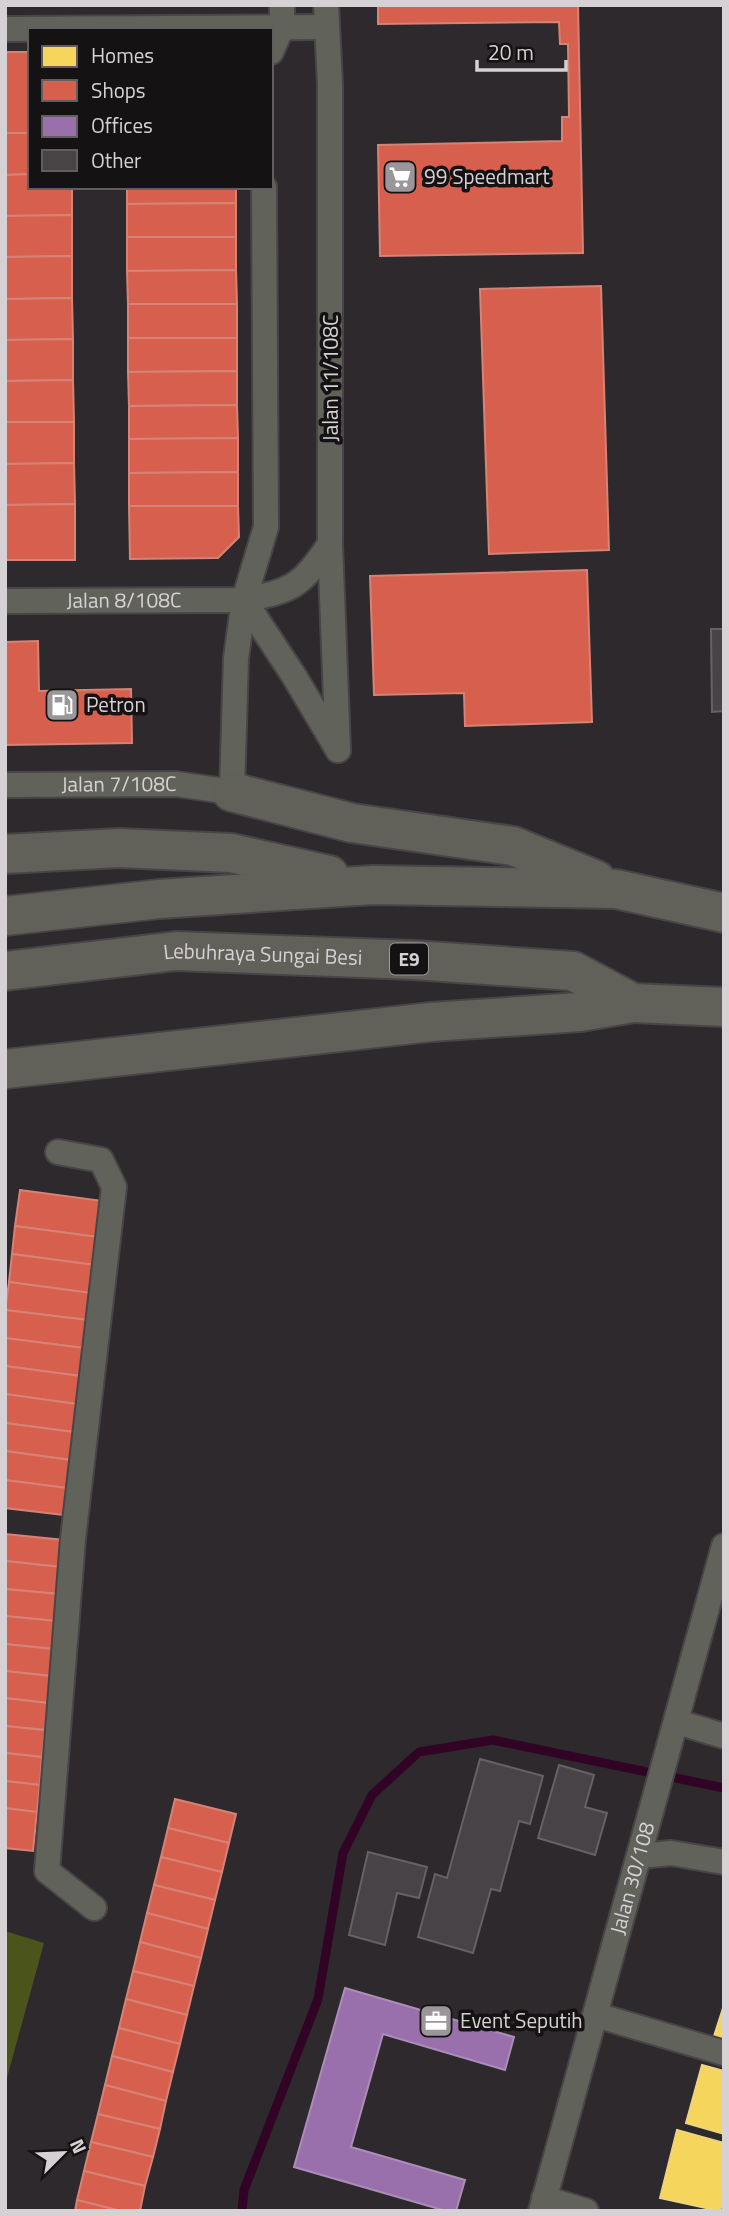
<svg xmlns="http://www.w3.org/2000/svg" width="729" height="2216" font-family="'Titillium Web',sans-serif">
<rect width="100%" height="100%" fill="#2e292c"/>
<path fill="#4b551b" d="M5,1931L44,1943L5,2085Z"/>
<g fill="#f6d55c" stroke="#ecd480" stroke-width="2">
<path d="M724,2005V2039L714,2036Z"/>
<path d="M702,2065L724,2071V2134L686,2123Z"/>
<path d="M677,2130L724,2143V2196L720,2211L660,2198Z"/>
</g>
<g fill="#d6604d" stroke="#d68276" stroke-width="2">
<path d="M378,5H578L583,253L380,256L378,145L562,141V117H569L568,44H560L559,22L378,24Z"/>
<rect x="5" y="52" width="25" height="81"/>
<path d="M5,133H30V174L5,175Z"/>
<path d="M30,174V187H72V215L5,216V175Z"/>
<path d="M127,187H236V203L127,204Z"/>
<path d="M236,203V237H127V204Z"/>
<path d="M72,215V256L5,257V216Z"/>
<path d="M127,237H236V270L127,271Z"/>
<path d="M72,256V298L5,299V257Z"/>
<path d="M236,270L237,304H128L127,271Z"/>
<path d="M601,286L609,550L489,554L480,289Z"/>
<path d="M72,298L73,339L5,340V299Z"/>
<rect x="128" y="304" width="109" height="34"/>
<path d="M128,338H237V371L128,372Z"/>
<path d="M73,339V380L5,381V340Z"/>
<path d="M237,371V405L129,406L128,372Z"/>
<path d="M73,380L74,422H5V381Z"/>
<path d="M237,405L238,438L129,439V406Z"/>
<path d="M5,422H74V463L5,464Z"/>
<path d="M238,438V472L129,473V439Z"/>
<path d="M74,463L75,504L5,505V464Z"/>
<path d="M238,472V506H129V473Z"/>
<path d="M75,504V560H5V505Z"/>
<path d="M129,506H238L239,537L218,558L130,559Z"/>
<path d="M587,570L592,722L465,726L464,693L374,695L370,576Z"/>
<path d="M38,641L39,691L131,689L132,743L5,745V642Z"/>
<path d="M20,1190L103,1201L98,1237L15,1226Z"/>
<path d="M15,1226L98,1237L95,1265L12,1254Z"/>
<path d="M12,1254L95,1265L91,1293L9,1282Z"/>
<path d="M9,1282L91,1293L88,1320L5,1310Z"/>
<path d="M5,1310L88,1320L84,1348L5,1338Z"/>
<path d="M5,1338L84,1348L81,1376L5,1366Z"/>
<path d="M5,1366L81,1376L77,1404L5,1394Z"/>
<path d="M5,1394L77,1404L74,1432L5,1423Z"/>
<path d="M5,1423L74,1432L71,1460L5,1451Z"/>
<path d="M5,1451L71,1460L67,1488L5,1480Z"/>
<path d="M5,1480L67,1488L63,1515L5,1508Z"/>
<path d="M5,1534L64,1540L61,1567L5,1561Z"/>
<path d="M5,1561L61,1567L58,1594L5,1589Z"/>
<path d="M5,1589L58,1594L56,1621L5,1616Z"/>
<path d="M5,1616L56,1621L53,1649L5,1644Z"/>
<path d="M5,1644L53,1649L51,1676L5,1671Z"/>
<path d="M5,1671L51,1676L48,1703L5,1698Z"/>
<path d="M5,1698L48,1703L45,1730L5,1726Z"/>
<path d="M5,1726L45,1730L42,1757L5,1753Z"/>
<path d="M5,1753L42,1757L40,1785L5,1781Z"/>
<path d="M5,1781L40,1785L37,1812L5,1808Z"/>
<path d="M175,1799L236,1814L229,1843L168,1828Z"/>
<path d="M5,1808L37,1812L33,1851L5,1848Z"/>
<path d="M168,1828L229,1843L222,1872L161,1857Z"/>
<path d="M161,1857L222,1872L215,1900L154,1885Z"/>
<path d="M154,1885L215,1900L208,1929L147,1913Z"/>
<path d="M147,1913L208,1929L201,1958L140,1942Z"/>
<path d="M140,1942L201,1958L194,1986L133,1971Z"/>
<path d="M133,1971L194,1986L187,2015L126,1999Z"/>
<path d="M126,1999L187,2015L180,2044L119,2028Z"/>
<path d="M119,2028L180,2044L173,2072L112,2056Z"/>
<path d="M112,2056L173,2072L166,2101L105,2085Z"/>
<path d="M105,2085L166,2101L160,2129L98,2114Z"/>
<path d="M98,2114L160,2129L153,2157L91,2142Z"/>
<path d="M91,2142L153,2157L145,2186L84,2171Z"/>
<path d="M84,2171L145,2186L140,2211H121L77,2200Z"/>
<path d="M77,2200L121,2211H75Z"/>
</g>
<path fill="#9970ab" stroke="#ab8db7" stroke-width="2" d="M345,1988L514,2037L505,2070L383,2034L351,2147L465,2180L456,2211H446L294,2167Z"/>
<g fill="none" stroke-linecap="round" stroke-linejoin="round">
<path stroke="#310425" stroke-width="9" d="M242,2211L244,2190L318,1999L343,1853L372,1795L419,1752L493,1740L724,1788"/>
</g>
<g fill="#484346" stroke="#656164" stroke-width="2">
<path d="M711,629H724V711L712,712Z"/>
<path d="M480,1759L543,1776L530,1824L519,1821L500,1891L491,1889L473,1953L418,1937L435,1874L447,1878Z"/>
<path d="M559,1765L594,1775L585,1807L607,1813L595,1855L538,1838Z"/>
<path d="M368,1852L427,1867L419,1898L397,1893L385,1945L349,1935Z"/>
</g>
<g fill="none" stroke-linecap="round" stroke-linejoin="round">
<defs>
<g id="minor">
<path d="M326,5L330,84V544L338,750"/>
<path d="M5,29L327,27"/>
<path d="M271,52L282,27V5"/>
<path d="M244,600L294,676L338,750"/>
<path id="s1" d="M5,601L244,600C294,590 300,587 330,544"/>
<path id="s2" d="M5,785L176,784L232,792L236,658L244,600L266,527L264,187"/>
<path d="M58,1152L101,1160L114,1187L73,1539L47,1871L94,1908"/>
<path d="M677,1722L724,1736"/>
<path d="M641,1856L671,1853L724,1862"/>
<path d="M596,2015L724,2053"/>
<path d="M544,2198L586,2211"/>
<path id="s3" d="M541,2211L724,1546"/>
</g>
<g id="motorway">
<path d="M232,792L352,823L513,846L596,880"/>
<path d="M5,854L119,848L231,853L329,875"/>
<path d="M5,916L159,899L373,885L616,889L724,913"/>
<path id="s4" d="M5,971L176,951L414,960L573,971L633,1003L724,1007"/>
<path d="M5,1069L431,1022L580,1012L633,1003"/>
</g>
</defs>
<use href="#minor" stroke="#484547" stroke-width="28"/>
<use href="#motorway" stroke="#484547" stroke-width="42"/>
<use href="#minor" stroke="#61635b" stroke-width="24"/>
<use href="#motorway" stroke="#616059" stroke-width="38"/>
</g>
<defs>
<symbol id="supermarket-square" viewBox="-11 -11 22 22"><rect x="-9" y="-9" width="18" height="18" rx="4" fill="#9b9699" stroke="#151213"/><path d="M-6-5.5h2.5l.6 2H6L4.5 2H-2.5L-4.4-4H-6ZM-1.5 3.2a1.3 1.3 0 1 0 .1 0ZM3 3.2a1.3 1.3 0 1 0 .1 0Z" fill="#fff"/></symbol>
<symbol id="fuel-square" viewBox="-11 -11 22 22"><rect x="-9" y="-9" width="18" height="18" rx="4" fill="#9b9699" stroke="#151213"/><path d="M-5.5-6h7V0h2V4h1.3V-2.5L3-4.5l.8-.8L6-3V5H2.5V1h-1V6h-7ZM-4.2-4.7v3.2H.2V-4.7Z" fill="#fff"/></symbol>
<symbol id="office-square" viewBox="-11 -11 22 22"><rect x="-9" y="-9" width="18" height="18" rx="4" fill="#9b9699" stroke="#151213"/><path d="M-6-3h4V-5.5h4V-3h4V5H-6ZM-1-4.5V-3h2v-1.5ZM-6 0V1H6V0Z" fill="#fff"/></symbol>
</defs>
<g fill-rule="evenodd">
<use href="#supermarket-square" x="381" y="158" width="38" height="38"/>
<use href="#fuel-square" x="43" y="686" width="38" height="38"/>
<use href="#office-square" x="417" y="2002" width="38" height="38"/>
</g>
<g text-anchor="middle" stroke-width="7" stroke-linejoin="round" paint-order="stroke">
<rect fill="#151213" stroke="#9c989a" stroke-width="2" x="390" y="943.5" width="38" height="31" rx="5"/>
<g font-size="19" font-weight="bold" fill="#d6d1d4">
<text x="409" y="966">E9</text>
</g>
<g font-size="21" fill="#d6d1d4" stroke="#151213" text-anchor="start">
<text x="424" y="184">99 Speedmart</text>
<text x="86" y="712">Petron</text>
<text x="460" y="2028">Event Seputih</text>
</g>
<g font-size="21" fill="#d6d1d4" stroke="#151213">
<text transform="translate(331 378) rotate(-90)" y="7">Jalan 11/108C</text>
<text dy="7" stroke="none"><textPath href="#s1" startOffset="119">Jalan 8/108C</textPath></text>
<text dy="7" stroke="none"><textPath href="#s2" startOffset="114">Jalan 7/108C</textPath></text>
<text dy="7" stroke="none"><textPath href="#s4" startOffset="259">Lebuhraya Sungai Besi</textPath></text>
<text dy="7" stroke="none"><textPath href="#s3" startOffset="345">Jalan 30/108</textPath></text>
</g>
</g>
<rect width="729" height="2216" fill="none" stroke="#d6d1d4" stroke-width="14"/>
<rect x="28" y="28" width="245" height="161" fill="#151213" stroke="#625e60" stroke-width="2"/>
<rect x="42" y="46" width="35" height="21" fill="#f6d55c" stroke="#625e60" stroke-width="2"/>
<text x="91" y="63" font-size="21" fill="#d6d1d4">Homes</text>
<rect x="42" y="80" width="35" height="21" fill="#d6604d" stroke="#625e60" stroke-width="2"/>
<text x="91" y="98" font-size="21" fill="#d6d1d4">Shops</text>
<rect x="42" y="116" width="35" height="21" fill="#9970ab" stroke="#625e60" stroke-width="2"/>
<text x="91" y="133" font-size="21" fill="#d6d1d4">Offices</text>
<rect x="42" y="150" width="35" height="21" fill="#484346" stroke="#625e60" stroke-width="2"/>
<text x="91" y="168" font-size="21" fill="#d6d1d4">Other</text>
<g transform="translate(63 2153) rotate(66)" stroke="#151213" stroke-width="5" paint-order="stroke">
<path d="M0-5L12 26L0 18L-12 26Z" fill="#d6d1d4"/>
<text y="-10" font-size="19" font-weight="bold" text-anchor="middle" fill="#d6d1d4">N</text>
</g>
<path d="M477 60v10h89v-10" fill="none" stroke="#d6d1d4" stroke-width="3.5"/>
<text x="488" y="60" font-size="21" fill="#d6d1d4" stroke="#151213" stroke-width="5" paint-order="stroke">20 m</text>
</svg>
